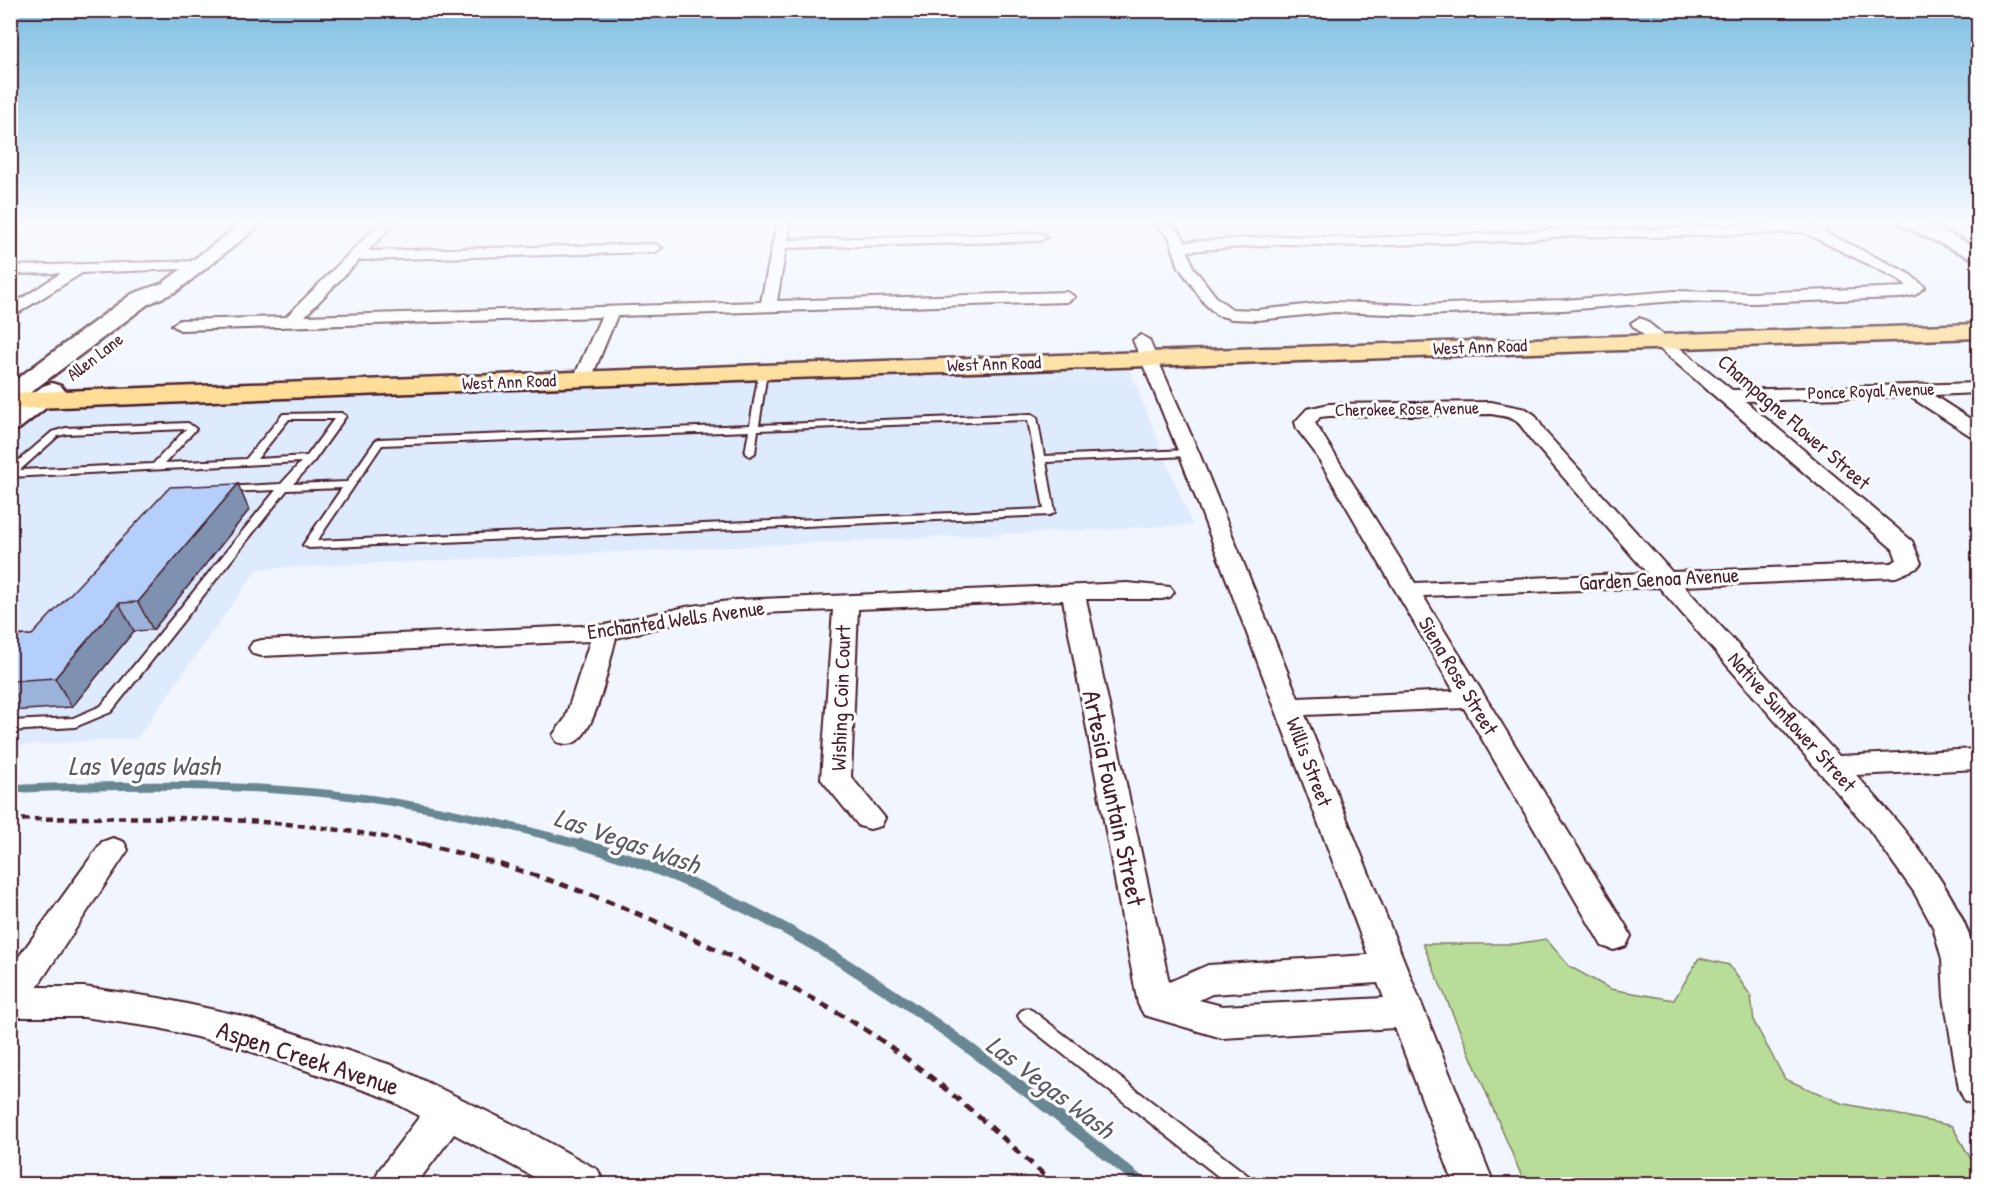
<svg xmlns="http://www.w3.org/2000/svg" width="1989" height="1195" font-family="'Patrick Hand',sans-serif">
<rect width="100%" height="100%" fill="#f0f5fe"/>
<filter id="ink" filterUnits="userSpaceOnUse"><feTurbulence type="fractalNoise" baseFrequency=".0167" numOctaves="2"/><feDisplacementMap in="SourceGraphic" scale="12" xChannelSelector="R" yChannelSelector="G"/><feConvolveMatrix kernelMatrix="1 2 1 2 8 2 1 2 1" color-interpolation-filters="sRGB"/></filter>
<g filter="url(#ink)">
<path fill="#deeafd" d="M1129,368L1192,525L257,569L137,738L11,746V436L48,406Z"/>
<path fill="#b8dd98" stroke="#817e62" stroke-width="1.5" d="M1546,939L1569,966L1610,989L1674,1000L1699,958L1729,965L1751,996L1754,1022L1785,1079L1841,1103L1952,1126L1978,1171V1184H1525L1423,944H1515Z"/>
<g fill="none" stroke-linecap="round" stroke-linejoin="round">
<path stroke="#698793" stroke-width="8" d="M10,789C143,784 278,782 409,805C469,815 528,830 586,846"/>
<path stroke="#698793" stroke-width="11" d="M581,844C796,904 973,1047 1143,1184"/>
<defs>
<g id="lane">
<path d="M763,369L767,372L759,425L1032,414L1037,417L1044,456L1189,450L1194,453L1189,456L1046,462L1055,512L1050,515L309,548L303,545L342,488L287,490L111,712L75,727L10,731V721L73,718L101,706L276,490L225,492L221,491L220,489L221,487L281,484L301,462L10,477V468L52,432L66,428L188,423L196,429L165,463L246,459L283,414L341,413L346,416L314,461L293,484L347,482L376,440L379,439L750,425L759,372ZM289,419H334L307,456L257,459ZM1028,420L1044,509L317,541L382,445L749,431L745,453L750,456L755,453L758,430ZM186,429L153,464L20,470L58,436L66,434Z"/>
<path d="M1027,1008L1033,1011L1250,1177L1253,1184H1228L1021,1021L1018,1016L1021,1011Z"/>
</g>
<g id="street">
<path d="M381,222H396L368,251L655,244L662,248L655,252L359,260L305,316L761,302L777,222H791L788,240L1040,233L1047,237L1040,241L786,248L777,301L1067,292L1075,297L1067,302L617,316L591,379L582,384L573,379L601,317L180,330L172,325L180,320L286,317Z"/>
<path d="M1152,222C1168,222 1179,226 1185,242L1283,236L1360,238L1512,233L1565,228L1651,229L1804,222L1908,273L1925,287L1915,295L1900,298L1752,303L1675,301L1564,310L1417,315L1334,312L1257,320L1232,319L1217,315L1205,304L1179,267L1169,237ZM1803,232L1898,279L1907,287L1752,293L1675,291L1564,300L1417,305L1334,302L1257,310L1232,309L1217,298L1193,267L1188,251L1283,244L1360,246L1512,241L1565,236L1651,237Z"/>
<path d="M200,261L205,262L207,265L205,268L82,273L10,318V306L61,273L10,274V266Z"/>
<path d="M1639,318L1645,320L1732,390L1978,383V393L1933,395L1978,424V438L1971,436L1909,396L1745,401L1912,541L1921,563L1917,568L1896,577L1684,586L1839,756L1978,749V769L1856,775C1899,822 1965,897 1976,960C1984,1007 1978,1059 1978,1106L1965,1101L1959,1089L1944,997L1942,959L1933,927L1914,892L1869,829L1659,587L1423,596L1626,926L1631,936L1626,946L1614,950L1602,946L1464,708L1305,715L1494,1184H1454L1395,1028L1222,1038L1144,1015L1138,1004L1063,600L858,609L851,777L885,818L881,826L870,829L859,826L821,779L833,610L736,614L686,621L616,638C609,662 597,731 575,742C569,745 564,744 557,742L553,735L565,719L590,641L262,656L253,654L249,648L253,642L262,640L605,625L686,607L736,600L1127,583L1170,587L1174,592L1170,597L1162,599H1086L1169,982L1208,965L1368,955L1179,453L1133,340L1141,335L1149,340L1199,453L1298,698L1454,691L1314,451L1297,429L1295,422L1307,409L1329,404L1491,402L1526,409L1535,415L1546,433L1672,572L1891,563L1897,560L1893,549L1633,326L1631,323ZM1491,414C1517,418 1517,419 1531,440L1647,573L1415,583L1315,423L1320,417L1329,416ZM1378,983L1384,998L1222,1006L1199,1000L1212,994Z"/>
<path d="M113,838L124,842L128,850L37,987H84L159,998L238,1015L394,1066L535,1135L598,1170L604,1184H547L454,1134L416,1184H373L379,1170L420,1116L384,1097L238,1047L159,1028L84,1017H10V969L102,842Z"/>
</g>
<g id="secondary">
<path d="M243,222H264L177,291L148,304L19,401L10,403V384L132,294L163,283Z"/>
<path d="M1901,222H1925L1978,248V261L1903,226Z"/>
<path d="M52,383L61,386L65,391L61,396L19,429L10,431V410L43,386Z"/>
</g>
<path id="primary" d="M1978,324V338L763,379L10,409V393L763,365Z"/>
</defs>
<use href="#lane" stroke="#4a1f2b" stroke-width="4"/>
<use href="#street" stroke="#4a1f2b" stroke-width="4"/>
<use href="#secondary" stroke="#4a1f2b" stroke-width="5"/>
<use href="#primary" stroke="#4a1f2b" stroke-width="5"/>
<path stroke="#4a1f2b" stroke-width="4.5" stroke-dasharray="7 5" stroke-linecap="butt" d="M10,820C149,815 292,815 429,846"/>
<path stroke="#4a1f2b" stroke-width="5" stroke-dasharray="9 7" stroke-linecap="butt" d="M422,844C551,874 656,917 773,978C807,996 840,1013 872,1034C937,1078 996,1131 1054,1184"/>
<use href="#lane" fill="#fff" fill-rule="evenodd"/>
<use href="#street" fill="#fff" fill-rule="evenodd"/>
<use href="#secondary" fill="#fff" fill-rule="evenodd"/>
<use href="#primary" fill="#fedd96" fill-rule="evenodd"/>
</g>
<path fill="#9bb2d9" stroke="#4a1f2b" stroke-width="1.5" d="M249,510L153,630L134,631L72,707L10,711V636L32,635Z"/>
<g fill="#7e91b0" stroke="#4a1f2b" stroke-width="1.5">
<path d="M238,484L249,510L153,630L138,602Z"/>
<path d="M119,603L134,631L72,707L55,678Z"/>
</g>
<path fill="#b4cffc" stroke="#4a1f2b" stroke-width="1.5" d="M238,484L138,602L119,603L55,678L10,681V636L32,635L170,487Z"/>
</g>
<linearGradient id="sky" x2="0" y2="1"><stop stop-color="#7dbee2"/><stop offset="0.57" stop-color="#f8faff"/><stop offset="1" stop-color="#f8faff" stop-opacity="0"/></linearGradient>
<rect width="1989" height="390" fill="url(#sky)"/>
<g text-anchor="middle" stroke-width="6" stroke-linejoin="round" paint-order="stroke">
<g font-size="18" fill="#4a1f2b" stroke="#fff">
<text transform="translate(1480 347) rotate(-2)" y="6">West Ann Road</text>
<text transform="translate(95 357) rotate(-38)" y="6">Allen Lane</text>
<text transform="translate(994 364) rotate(-2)" y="6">West Ann Road</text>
<text transform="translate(509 382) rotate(-2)" y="6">West Ann Road</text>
<text transform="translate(1871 391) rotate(-2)" y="6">Ponce Royal Avenue</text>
<text transform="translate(1407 409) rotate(-1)" y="6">Cherokee Rose Avenue</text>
</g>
<g font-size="21" fill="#4a1f2b" stroke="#fff">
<text transform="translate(1794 422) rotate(41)" y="7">Champagne Flower Street</text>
<text transform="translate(1659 579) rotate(-3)" y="7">Garden Genoa Avenue</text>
<text transform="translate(676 620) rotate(-8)" y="7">Enchanted Wells Avenue</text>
<text transform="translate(1458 676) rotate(59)" y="7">Siena Rose Street</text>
<text transform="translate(841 698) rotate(-88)" y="7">Wishing Coin Court</text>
<text transform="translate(1792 722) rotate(48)" y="7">Native Sunflower Street</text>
<text transform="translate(1309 762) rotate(69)" y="7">Willis Street</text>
</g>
<g font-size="26" fill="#4a1f2b" stroke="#fff">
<text transform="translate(1114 798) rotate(78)" y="9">Artesia Fountain Street</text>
<text transform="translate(308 1058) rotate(18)" y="9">Aspen Creek Avenue</text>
</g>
<g font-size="27" font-style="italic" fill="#5c5c68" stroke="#fff">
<text x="144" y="775">Las Vegas Wash</text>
<text transform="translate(627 841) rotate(19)" y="9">Las Vegas Wash</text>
<text transform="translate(1050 1087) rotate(37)" y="9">Las Vegas Wash</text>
</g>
</g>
<rect width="1989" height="1195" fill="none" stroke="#fff" stroke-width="36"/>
<rect x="18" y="18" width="1953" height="1159" fill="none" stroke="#4a1f2b" stroke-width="2" filter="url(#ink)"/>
</svg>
